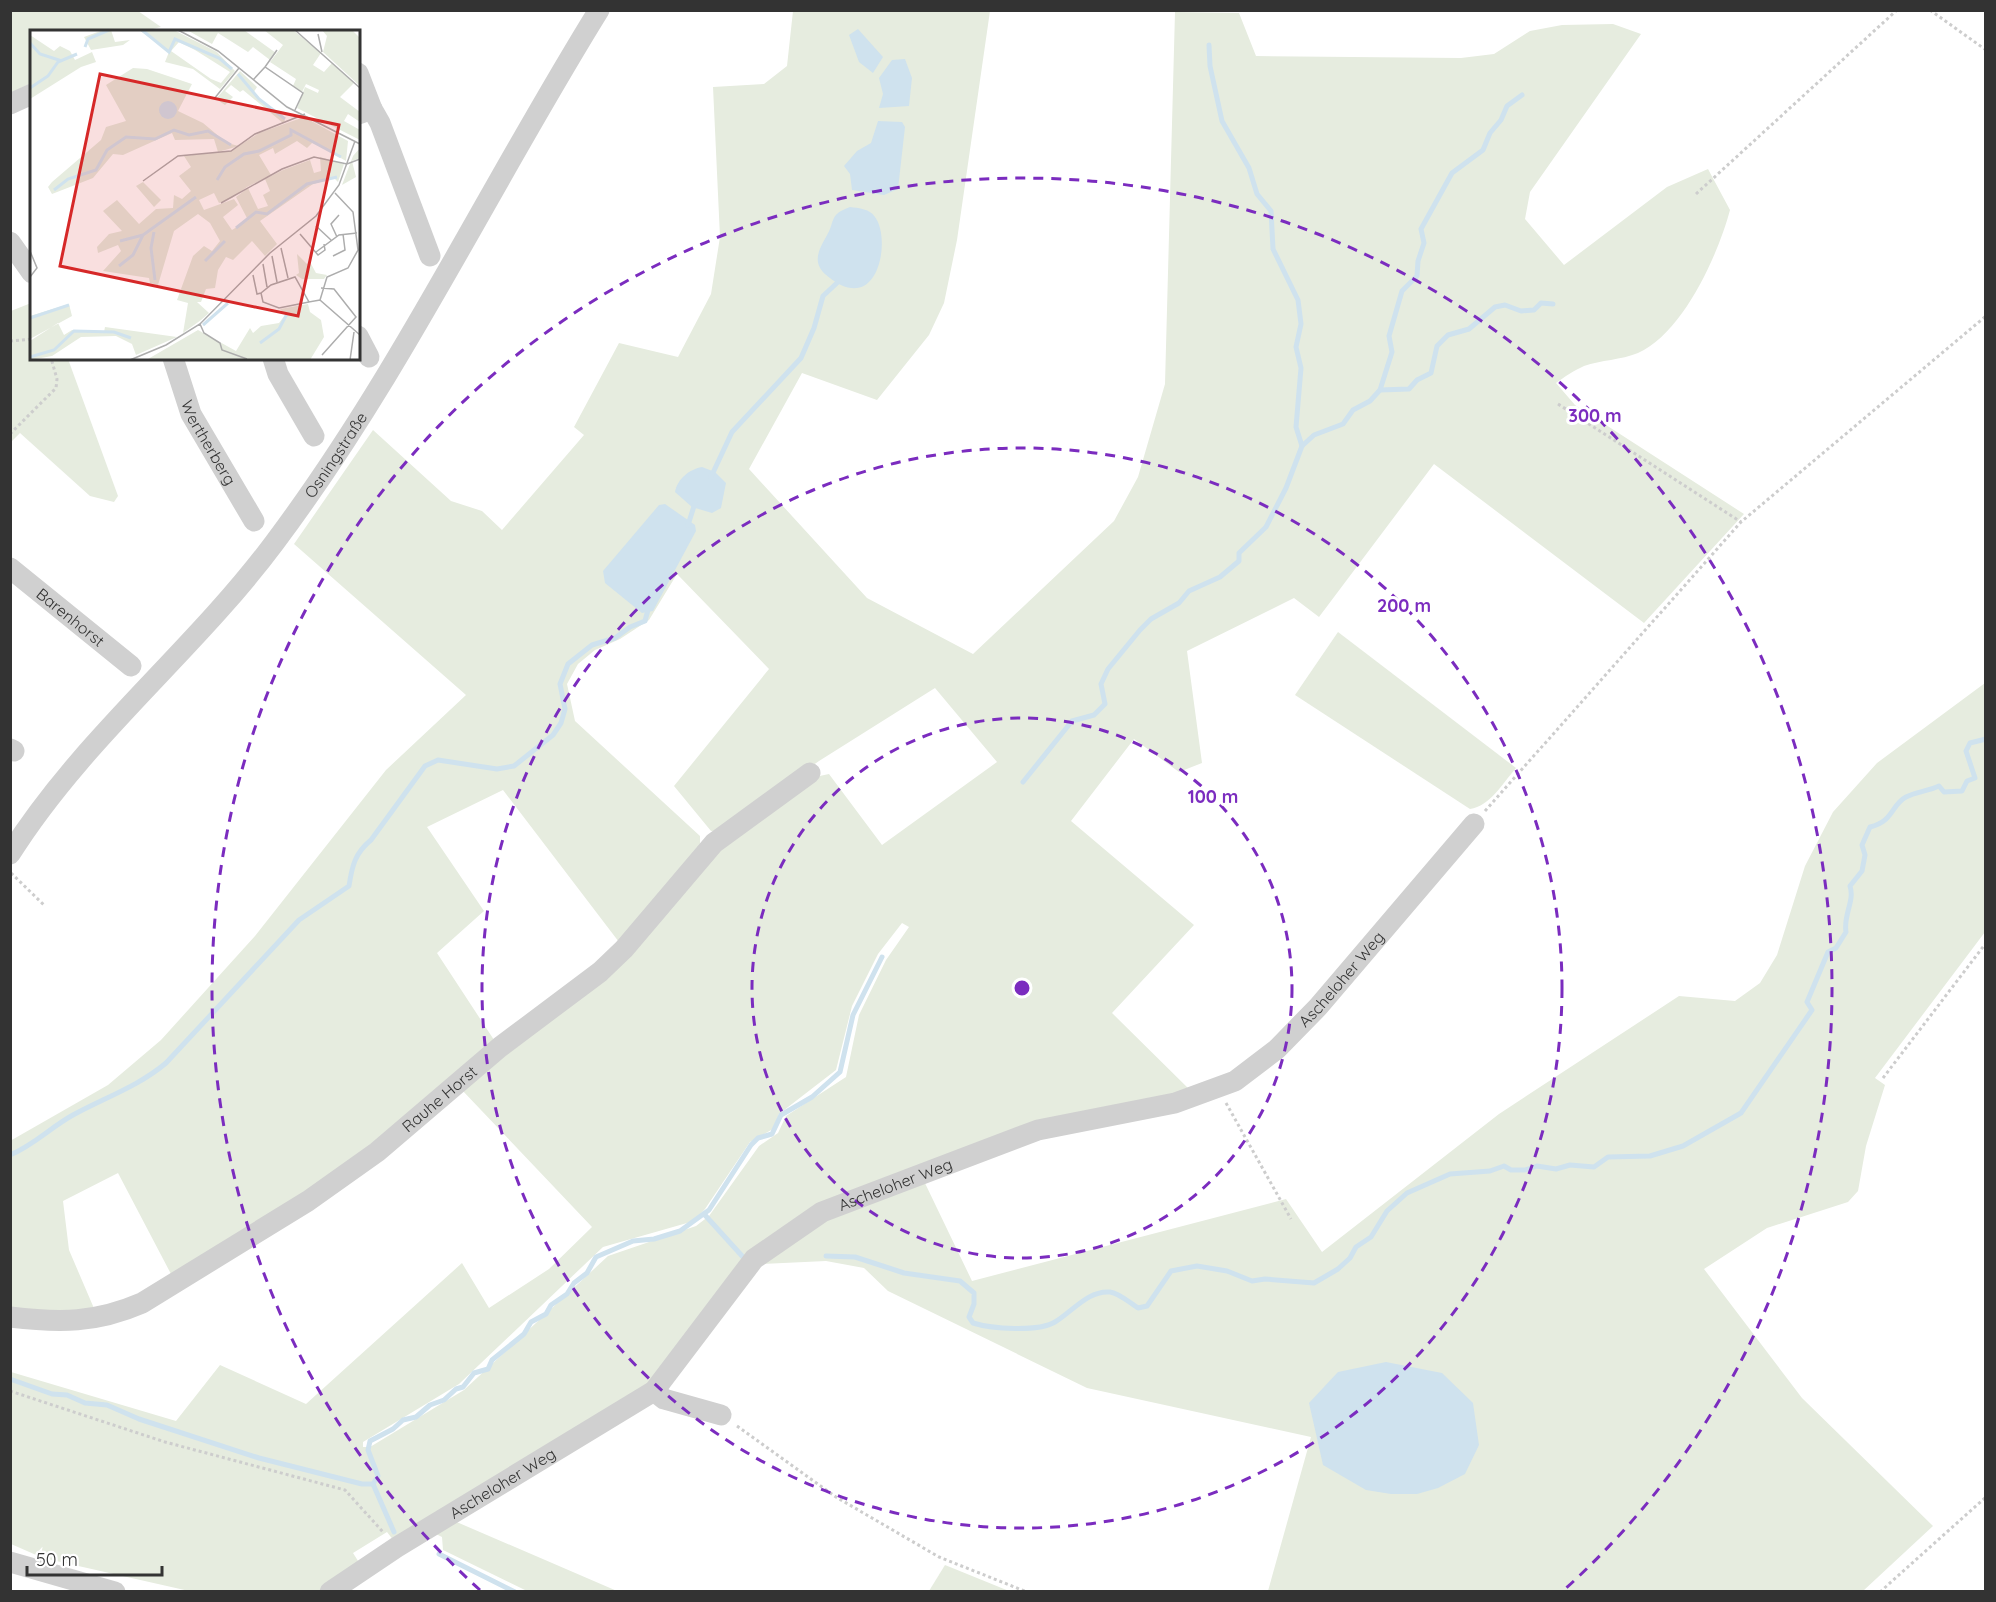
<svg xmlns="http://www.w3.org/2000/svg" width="1996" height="1602" font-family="Quicksand,sans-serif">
<rect width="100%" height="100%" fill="#fff"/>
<g fill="#e6ecdf" fill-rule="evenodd">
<path d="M11,11H138L161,27L140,32H32L31,83L11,93Z"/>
<path d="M793,11H990L957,240L944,303L929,335L877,400L802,373L749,469L867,598L973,654L1114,521L1138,477L1165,384L1175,12L1239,13L1256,56L1461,58L1494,54L1530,31L1562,25L1613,24L1641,34L1530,192L1525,219L1564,265L1667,187L1708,169L1730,210C1718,255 1683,333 1638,353C1621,360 1601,360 1584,366C1575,370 1564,377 1556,383L1575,405L1744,514L1644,623L1434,464L1319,617L1294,598L1187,651L1202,763L1179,772L1134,739L1071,821L1194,925L1112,1013L1191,1091L1045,1122L819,1206L751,1252L661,1372L629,1400L394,1541L387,1532L353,1553L360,1564L318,1591H189L43,1558L11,1544V1372L176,1421L220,1365L306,1404L462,1263L489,1308L549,1269L592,1227L461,1089L628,953L735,834L815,777L829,774L882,845L997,762L935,688L819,761L719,831H711L674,786L769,669L677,574L649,620L620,639L595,650L578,664L567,684L575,721L700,836V851L622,946L503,790L427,827L484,911L437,953L496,1043L375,1147L303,1197L171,1274L118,1173L63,1201L69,1250L96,1313L54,1314L11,1309L10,1141L108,1085L161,1040L255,936L386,770L466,695L294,544L373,430L451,501L482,511L502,530L584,435L574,427L619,343L678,357L711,294L720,237L713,87L764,84L787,66ZM902,923L909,927L886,960L859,1015L846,1077L786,1116L778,1133L759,1146L709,1216L696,1226L608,1256L464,1390L370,1447H363V1442L459,1384L603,1247L694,1221L705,1209L750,1142L773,1129L779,1114L836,1070L852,1006L878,954Z"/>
<path d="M31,303L32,358L68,359L118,496L114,502L90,496L20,433L11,442V311Z"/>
<path d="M1338,632L1516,768C1503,783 1490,806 1470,809L1295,695Z"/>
<path d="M1985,683V932L1875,1078L1885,1085L1866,1146L1858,1191L1848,1202L1767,1228L1704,1269L1802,1398L1933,1526L1863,1591H1268L1311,1437L1087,1388L888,1291L864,1268L826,1261L760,1264L826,1218L923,1179L972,1281L1286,1199L1322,1252L1499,1114L1679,996L1735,1001L1760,983L1777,955L1805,866L1833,812L1877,763Z"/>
<path d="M452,1520L617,1591H527L443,1550L442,1537L432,1532Z"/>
<path d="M945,1565L1009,1591H929Z"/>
</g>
<g fill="#cfe2ee">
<path d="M858,29L883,57L873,73L859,62L849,35Z"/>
<path d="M905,59L912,78L909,106L879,108L883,94L879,78L892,60Z"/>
<path d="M878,121L902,122L905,127L898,189L884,195L852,190L850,174L844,166L857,151L871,143Z"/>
<path d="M850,207C859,208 870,209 875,217C892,239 878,321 825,274C812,262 819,249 826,237C836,221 828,215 850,207Z"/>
<path d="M702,467L715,472L726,483L721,508L712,513L692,507L675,492C677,479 690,469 702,467Z"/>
<path d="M665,504L695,525L696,531L653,611L642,613L605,583L603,571L659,505Z"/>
<path d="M1386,1362L1442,1373L1473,1403L1479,1445L1465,1474L1438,1488L1417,1494H1391L1366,1490L1323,1465L1309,1403L1338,1372Z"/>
</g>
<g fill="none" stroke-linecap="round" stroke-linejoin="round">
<g stroke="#cfe2ee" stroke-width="5">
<path d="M1209,45L1210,66L1222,121L1249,168L1257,194L1271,211L1273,249L1298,300L1301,324L1296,347L1301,368L1296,427L1302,446"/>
<path d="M1380,390L1409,389L1417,380L1431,373L1437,346L1448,335L1469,329L1495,307L1505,305L1521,311L1534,310L1541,303L1553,304"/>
<path d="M711,477L732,432L801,358L814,328L823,296L838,282"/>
<path d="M688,525L695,503"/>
<path d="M1023,782L1072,721L1094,715L1105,704L1101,684L1108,669L1140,630L1151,619L1179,603L1189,591L1220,577L1239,561V553L1266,527L1286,488L1302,446L1314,435L1343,424L1353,410L1370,401L1380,390L1392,352L1389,336L1402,291L1417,276L1418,261L1424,243L1421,229L1452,173L1483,150L1490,133L1501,120L1507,106L1522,95"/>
<path d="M10,1155C34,1145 51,1127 73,1115C104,1098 139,1086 166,1063L299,920L349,886C352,866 355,853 371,840L425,766L438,760L497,769L514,766L553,735L561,723L565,709L560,684L568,664L592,645L615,638L630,627L645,621L649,606"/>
<path d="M704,1214L743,1257"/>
<path d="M826,1256L855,1257L904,1273L960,1281L974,1293V1304L969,1317L973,1323C992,1329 1038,1332 1055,1322C1072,1312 1088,1290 1110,1292C1119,1293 1130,1303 1138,1308L1147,1306L1171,1271L1197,1266L1227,1271L1252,1281L1265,1279L1314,1283L1338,1269L1350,1258L1356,1247L1371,1237L1387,1211L1407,1193L1450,1174L1490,1171L1504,1166L1511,1170H1525L1537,1166L1556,1169L1570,1165L1594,1167L1608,1157L1650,1156L1683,1146L1741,1113L1812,1010L1807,1002L1828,952L1836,948L1846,932C1843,915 1855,901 1850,886L1862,871L1865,855L1862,845L1870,827C1894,821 1891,805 1906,797C1916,792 1928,791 1939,786L1944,792L1962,791L1967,781L1975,778L1966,751L1970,743L1986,739"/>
<path d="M10,1379L52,1394L67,1395L85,1403L107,1405L139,1419L259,1458L362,1484H373L378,1476L368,1450L370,1441L393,1429L403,1420L416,1417L430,1405L444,1400L456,1389L463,1387L474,1373L488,1369L492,1360L524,1334L531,1322L546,1314L551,1305L567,1294L574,1283L587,1273L596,1257L633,1241L654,1239L680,1231L709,1210L751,1145L758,1138L772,1134L781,1115L812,1097L840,1072L853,1015L882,957"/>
<path d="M373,1484L394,1532"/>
<path d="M439,1554L515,1592"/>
</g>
<g stroke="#cdcdcd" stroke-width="3" stroke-dasharray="3 3" stroke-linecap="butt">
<path d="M1930,10L1986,50"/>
<path d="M1696,194L1897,10"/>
<path d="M10,341L32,339"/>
<path d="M1558,404L1741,522"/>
<path d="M10,434L56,388L57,379L51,358"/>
<path d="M1485,811L1741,522L1986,316"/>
<path d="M11,873L44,905"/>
<path d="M1883,1078L1986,943"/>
<path d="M1226,1103L1291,1219"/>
<path d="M10,1391L165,1442L345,1490L383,1532"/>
<path d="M737,1426L836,1497L939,1557L1027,1592"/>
<path d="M1880,1592L1986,1497"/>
</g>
<g stroke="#d0d0d0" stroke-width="21">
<path d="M358,73L372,109"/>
<path d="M10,104L32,94"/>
<path d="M358,114L372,109L380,123L430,256"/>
<path d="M10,242L32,273"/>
<path d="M358,336L369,357"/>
<path id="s1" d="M173,358L191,414L254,521"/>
<path d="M273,358L278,374L314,436"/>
<path id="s2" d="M10,568L131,666"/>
<path d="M10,749L14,751"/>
<path id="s3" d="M10,854C83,738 194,651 275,542C400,375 489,187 599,10"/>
<path id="s4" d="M10,1317C60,1323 96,1323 142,1303L308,1201L377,1152L500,1047L600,972L624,949L714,843L810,773"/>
<path d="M654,1391L664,1399L721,1415"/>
<path d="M10,1562L115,1592"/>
<path id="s5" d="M330,1592L397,1547L654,1391L754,1259L822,1212L1038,1130L1175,1103L1235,1081L1277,1049L1318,1007L1474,824"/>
</g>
</g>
<g fill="none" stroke="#7b2cbf" stroke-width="3" stroke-dasharray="10 8">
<circle cx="1022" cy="988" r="270"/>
<circle cx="1022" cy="988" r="540"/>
<path d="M480 1590A810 810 0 1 1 1564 1590"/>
</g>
<g text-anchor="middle" stroke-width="6" stroke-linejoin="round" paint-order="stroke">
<g font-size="16" fill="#333" stroke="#fff">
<text dy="6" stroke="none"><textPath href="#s1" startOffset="92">Wertherberg</textPath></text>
<text dy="6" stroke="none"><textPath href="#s3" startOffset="516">Osningstraße</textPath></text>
<text dy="6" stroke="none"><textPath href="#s2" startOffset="78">Barenhorst</textPath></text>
<text dy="6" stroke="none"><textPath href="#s5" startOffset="1212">Ascheloher Weg</textPath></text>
<text dy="6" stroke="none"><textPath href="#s4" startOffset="496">Rauhe Horst</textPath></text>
<text dy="6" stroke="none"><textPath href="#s5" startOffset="708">Ascheloher Weg</textPath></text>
<text dy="6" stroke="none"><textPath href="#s5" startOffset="204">Ascheloher Weg</textPath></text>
</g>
</g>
<g transform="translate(30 30)">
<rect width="330" height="330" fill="#fff"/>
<path d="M73,0H81L85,12L100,10L93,15L61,20L54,7ZM109,0H144L187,22L205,41L190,59L163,39L135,32L139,22ZM149,12L165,20L200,42L191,53L181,49L141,21ZM157,0H214L246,23L240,30L223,17L218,22L188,3L182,14ZM234,0H263L291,23L283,35L294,42L302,33L324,53L310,67L330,82V92L318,84L314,91L330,100V110L267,78L275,57L288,63L289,60L276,54L272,62L263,56L266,49L240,32L253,15ZM292,0H322L330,8V56L293,22L297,6ZM0,5L24,21L30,16L40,21L45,30L62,22L66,32L51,37L0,69ZM103,38L117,39L162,54L148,81L173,93L197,113L209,116L188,122L184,109L145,110L142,103L93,125L83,124L63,148L22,164L18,157L22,152L71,110L76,97L96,91L76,55ZM210,41L227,57L223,63L255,90L253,93L213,60L210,62L201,55L195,61L203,67L195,75L186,69ZM274,87L318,111L316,131L283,112L277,118L267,111L245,124L243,118L229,125L241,145L217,157L202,168L189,173L184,163L169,170L174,180L204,169L208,175L193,187L202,200L218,190L206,167L218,158L228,179L238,176L233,165L240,161L235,149L253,140L280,130L284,143L291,141L290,127L314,134L308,152L304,148L283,154L230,191L247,214L235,226L222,211L203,230L196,227L188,240L185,258L176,259L171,272H167L179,283L171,290L153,303L158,273L147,270L163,226L174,216L182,221L190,211L180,193L168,184L144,201L128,255L120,253L119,248L73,241L91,221L88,215L68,223L67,217L79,204L92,201L73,181L87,170L109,194L126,179L143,178L144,165L152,169L161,161L149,146L161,137L154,126L201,121L229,103ZM330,118V128L322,131L326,147L312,155L323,126ZM113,152L131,170L124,177L106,156ZM267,224L277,234L280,232L286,243L297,245L294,249H272L266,245L269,243ZM39,274L42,286L0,309V286ZM278,274L280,282L291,290L294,307L280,330L118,329L168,300L206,321L220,298L223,303L231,296L249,293L255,285L250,279ZM28,293L34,305L42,300L74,302L75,297L147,307L106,325L102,314L86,306L51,307L22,326L0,330V311Z" fill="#e6ecdf" fill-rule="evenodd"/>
<path d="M129 80a9 9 0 1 1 18 0a9 9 0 1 1-18 0Z" fill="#cfe2ee"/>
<path fill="none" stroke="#cfe2ee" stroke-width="3" d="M112,0L139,22L145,9L189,28L202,39M0,13L10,24L32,31M55,17L58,9L79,0M208,44L229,69L255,89M0,58L18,46L28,32L47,24M187,150L195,137L214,124L229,121L261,105V100L311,127M24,160L38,149L66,140L77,120L96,107L125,109L144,100L159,105L178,101L201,115M206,198L226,182L237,184L277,154L307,147M124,202L121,218L125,250M90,211L113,205M175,231L195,211M89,236L103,225L113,205L166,167M0,288L39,275M173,295L198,273M230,313L249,299L257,284M0,327L24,320L44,301L84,302L101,308"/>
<path fill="none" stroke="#adadad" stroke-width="1.5" d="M148,0L188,21L257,77L330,114M265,0L330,58M288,4L292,22M235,37L247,20M223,50L235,37L273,63L265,80M184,69L209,38M113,151L148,126L201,121L225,104L275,84M305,163L323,182L328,220L318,238L297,247L290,270L330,305M191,173L252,139L284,127L317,134L330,129M286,196L301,210M270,204L288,225L295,220L294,214M307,207L301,194L309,185M251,218L258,248M0,221L7,238L0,247M286,222L309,205L327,203M242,226L247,252M303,226L315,220L313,204M233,234L237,257M223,245L227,264L231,263M291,258L304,259L326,287L292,325M279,272L249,278L233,272L231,263L241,255L265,247L279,272L290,270M170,294L174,303L190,313L192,320L217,329M100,330L136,315L170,294L240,223L286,186L309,155L325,111M320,330L324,302"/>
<path fill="#d62828" fill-opacity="0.15" stroke="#d62828" stroke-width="3" d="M70,44L309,95L268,286L30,236Z"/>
<rect width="330" height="330" fill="none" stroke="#333" stroke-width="3"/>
</g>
<circle cx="1022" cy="988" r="9" fill="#7b2cbf" stroke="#fff" stroke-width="3"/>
<g font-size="18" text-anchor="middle" font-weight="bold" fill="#7b2cbf" stroke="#fff" stroke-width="6" stroke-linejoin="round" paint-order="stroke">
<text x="1595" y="422">300 m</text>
<text x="1404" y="612">200 m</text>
<text x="1213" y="803">100 m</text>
</g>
<rect width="1996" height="1602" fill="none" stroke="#333333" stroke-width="24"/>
<path d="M27 1566v9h135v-9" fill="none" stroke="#333333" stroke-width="3"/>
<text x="36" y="1566" font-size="18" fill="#333333" stroke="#ffffff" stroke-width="4.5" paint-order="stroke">50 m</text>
</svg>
